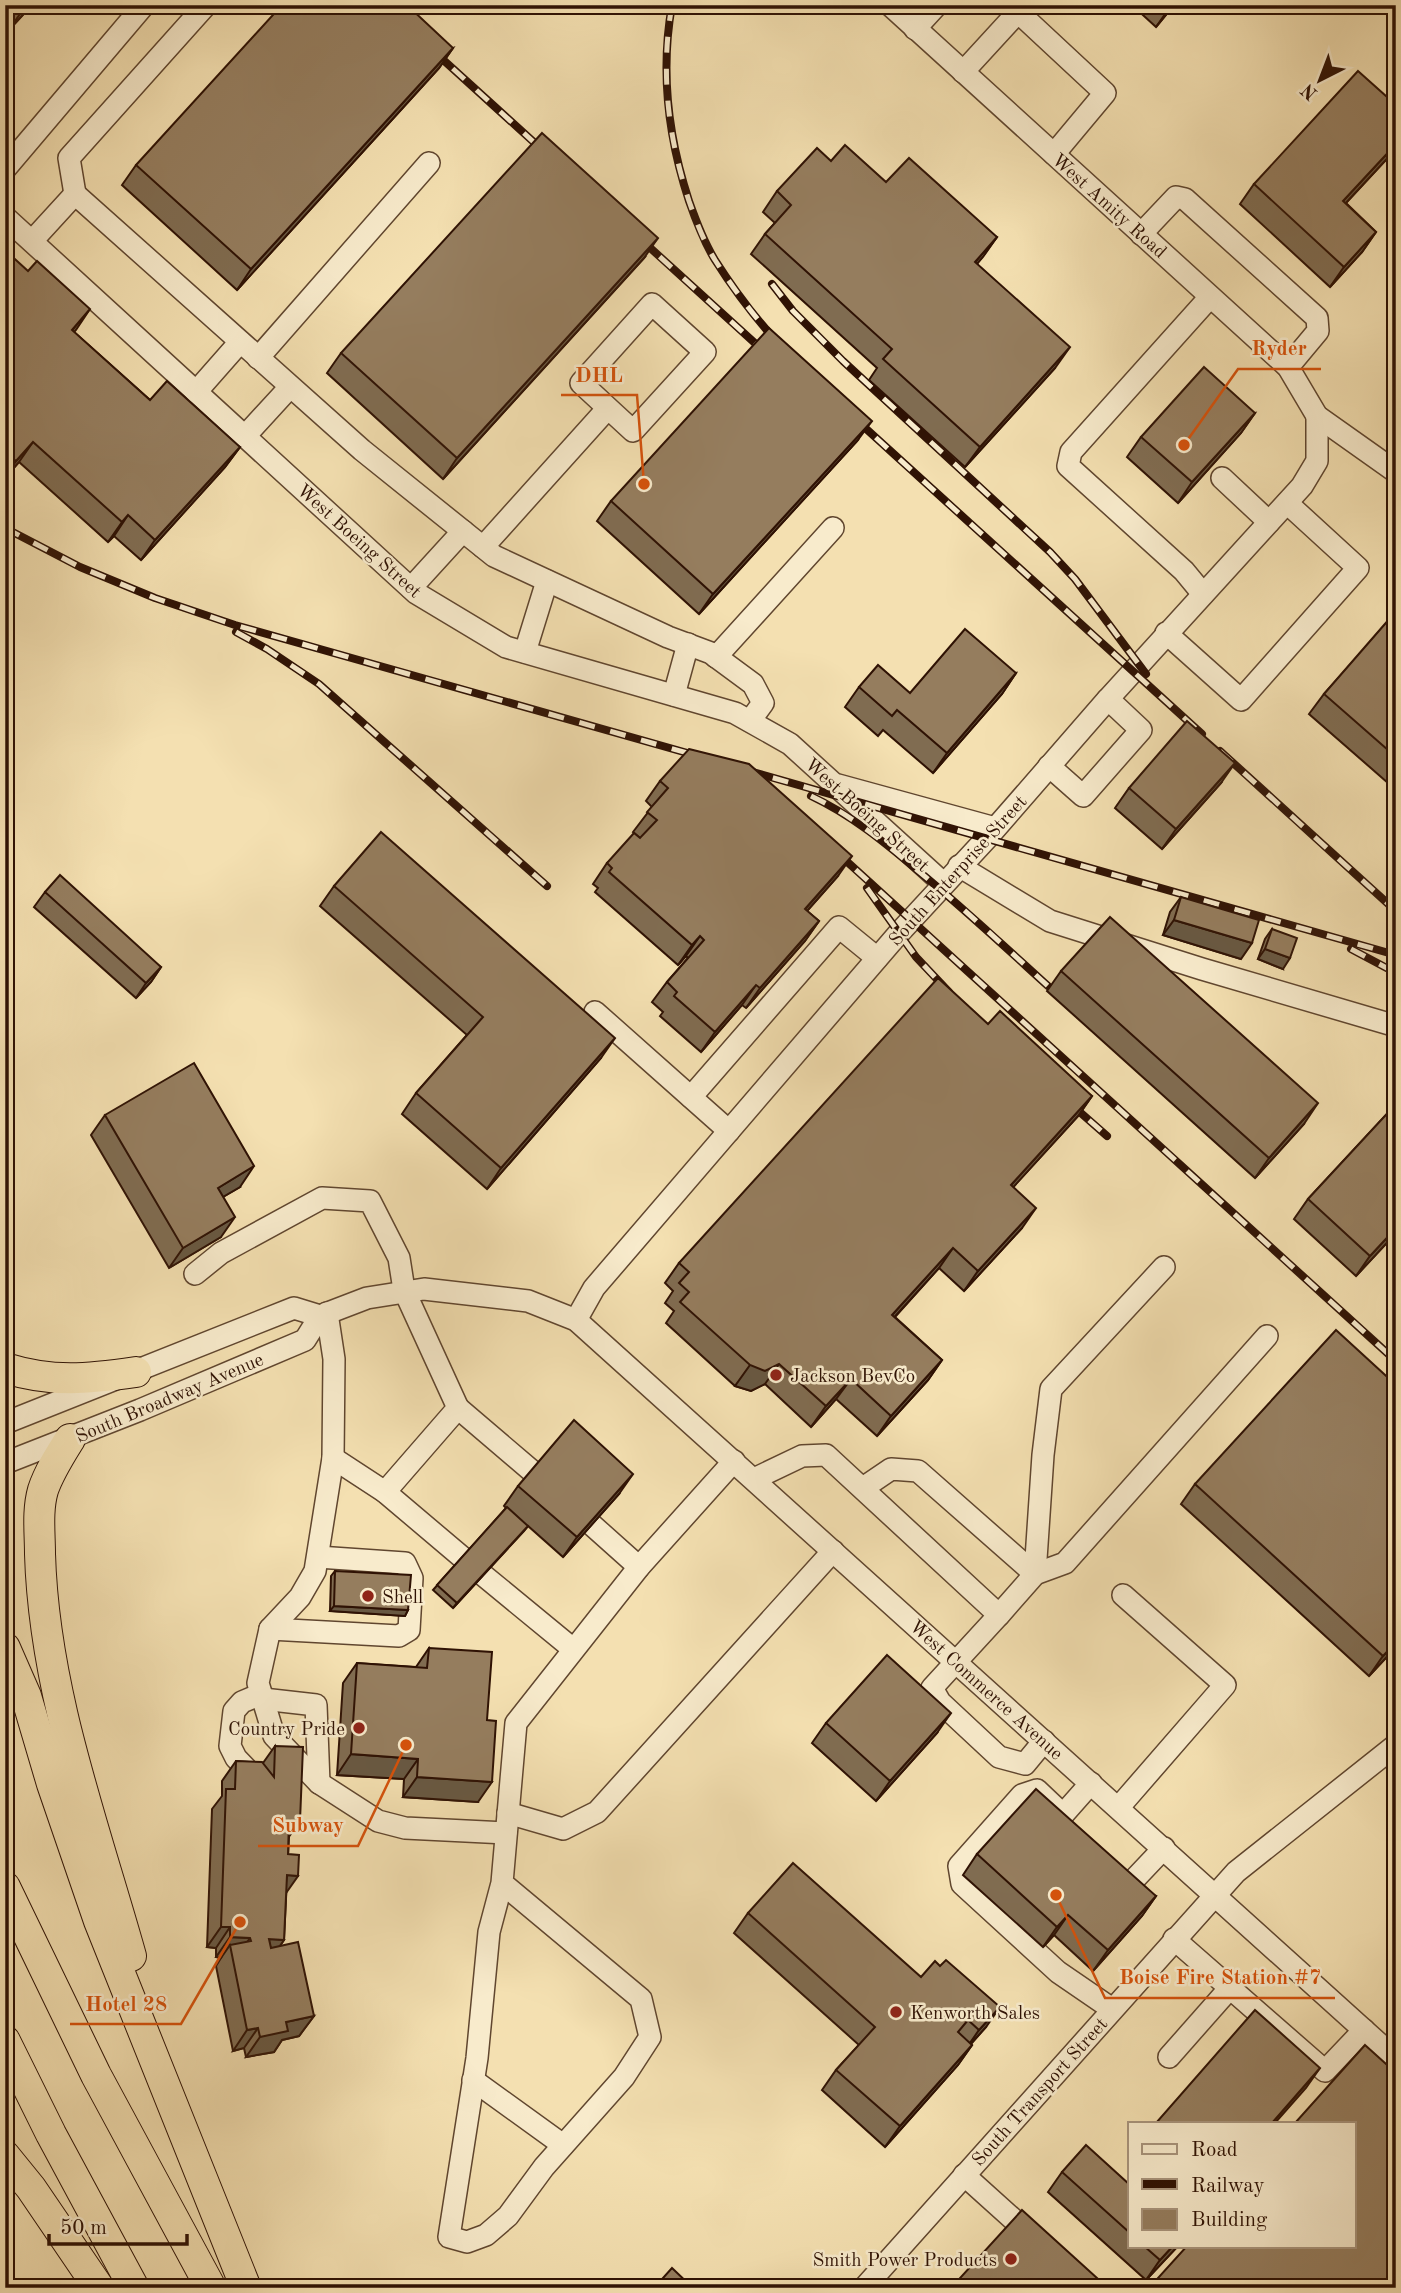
<svg xmlns="http://www.w3.org/2000/svg" width="1401" height="2293" font-family="'Old Standard TT',serif">
<rect width="100%" height="100%" fill="#f4e0b1"/>
<filter id="stains"><feTurbulence type="fractalNoise" baseFrequency=".00286" numOctaves="4"/><feColorMatrix values="0 0 0 0 .2 0 0 0 0 .09 0 0 0 0 .02 0 0 0 .5 -.17"/></filter>
<radialGradient id="worn" r=".72"><stop offset=".6" stop-color="#630" stop-opacity="0"/><stop offset="1" stop-color="#630" stop-opacity=".3"/></radialGradient>
<g fill="none" stroke-linecap="round" stroke-linejoin="round">
<defs>
<g id="minor">
<path d="M890,5L1288,367L1317,416L1396,472"/>
<path d="M915,29L937,5"/>
<path d="M963,72L1018,12L1105,93L1054,154"/>
<path d="M5,169L144,5"/>
<path d="M75,194L69,158L206,5"/>
<path d="M5,217L416,593L506,647L735,713L790,744L943,883"/>
<path d="M1141,234L1176,197L1185,199L1317,318L1318,331L1288,367"/>
<path d="M32,241L75,194L362,450L494,556L668,637L711,653L753,684L763,703L750,721"/>
<path d="M258,358L429,163"/>
<path d="M196,392L240,342"/>
<path d="M245,436L290,387"/>
<path d="M1222,478L1269,522"/>
<path d="M483,547L608,408L633,431L705,352L652,304L581,383L608,408"/>
<path d="M411,588L463,531"/>
<path d="M1203,594L1184,571L1068,466L1071,452L1210,297"/>
<path d="M1166,633L1241,700L1358,568L1287,503"/>
<path d="M525,652L547,581"/>
<path d="M716,657L833,528"/>
<path d="M674,695L688,644"/>
<path d="M1049,766L1083,796L1141,730L1108,699"/>
<path d="M838,785L995,828"/>
<path d="M959,866L1050,921L1202,969L1396,1026"/>
<path d="M595,1012L729,1131"/>
<path d="M691,1097L839,927L877,958"/>
<path d="M195,1274L221,1253L322,1198L370,1201L399,1258L404,1290L458,1408L385,1492"/>
<path d="M327,1313L334,1359L333,1458L315,1571L300,1597L270,1629L258,1683L274,1736L319,1783L378,1821L405,1828L506,1833"/>
<path d="M576,1320L594,1288L899,933L987,838L1108,699L1302,486L1317,461V416"/>
<path d="M458,1408L533,1472"/>
<path d="M5,1423L294,1308L320,1316"/>
<path d="M333,1458L385,1492L463,1558"/>
<path d="M5,1463L140,1410L305,1340L320,1316L367,1298L424,1289L528,1301L576,1320L1396,2059"/>
<path d="M754,1479L802,1456L826,1455L999,1615L932,1688L940,1702L999,1757L1025,1764L1044,1741"/>
<path d="M863,1488L891,1469L918,1471L1035,1574"/>
<path d="M592,1525L639,1567"/>
<path d="M1035,1574L1043,1455L1051,1389L1164,1267"/>
<path d="M483,1575L573,1649"/>
<path d="M999,1615L1035,1574L1065,1563L1267,1336"/>
<path d="M270,1629L399,1636L409,1630L412,1578L405,1563L318,1557"/>
<path d="M263,1699L316,1705L319,1783"/>
<path d="M258,1781L236,1758L230,1746L234,1711L242,1702L261,1694"/>
<path d="M1119,1807L1225,1685L1123,1595"/>
<path d="M1056,1808L1037,1790L1022,1795L959,1866L962,1884L1058,1972L1112,2009"/>
<path d="M508,1813L563,1829L597,1812L833,1551"/>
<path d="M1053,1826L1091,1783"/>
<path d="M502,1883L641,1999L650,2037L624,2077L544,2167L508,2216L486,2235L467,2242L449,2237L477,2058L489,1932L502,1883L516,1723L639,1567L734,1461"/>
<path d="M1127,1887L1164,1848"/>
<path d="M1174,1939L1325,2071L1364,2030"/>
<path d="M1169,2057L1229,1989"/>
<path d="M473,2080L563,2145"/>
<path d="M964,2175L1033,2237"/>
<path d="M864,2288L1236,1872L1396,1745"/>
</g>
<g id="highway">
<path d="M5,1368C53,1383 88,1379 136,1372"/>
<path d="M70,1439C60,1455 49,1472 43,1490C37,1511 40,1533 40,1554C44,1692 94,1824 131,1956"/>
<path d="M5,1648L26,1696L52,1784L99,1921L246,2288"/>
<path d="M5,1887L96,2075L211,2288"/>
<path d="M5,2041L51,2134L134,2288"/>
<path d="M5,2156L31,2188L99,2288"/>
</g>
</defs>
<use href="#minor" stroke="#60462f" stroke-width="24"/>
<use href="#highway" stroke="#2f1204" stroke-width="32"/>
<use href="#minor" stroke="#f8ebcc" stroke-width="21"/>
<use href="#highway" stroke="#f4e0b1" stroke-width="30"/>
<defs>
<g id="rail">
<path d="M672,5C660,72 668,137 689,201C696,221 704,242 715,260C734,290 756,319 780,345"/>
<path d="M429,47L548,155"/>
<path d="M636,235L768,355"/>
<path d="M772,284L793,311L843,361L1050,552L1075,579L1146,674"/>
<path d="M852,416L1202,734"/>
<path d="M5,528L80,567L155,598L235,625L705,758"/>
<path d="M236,632L267,649L319,684L547,886"/>
<path d="M1220,751L1396,911"/>
<path d="M742,769L1396,955"/>
<path d="M811,796C851,815 883,841 916,869C961,906 1004,946 1048,986"/>
<path d="M832,848L1396,1361"/>
<path d="M867,888L916,957L949,992"/>
<path d="M1351,949L1396,973"/>
<path d="M1065,1099L1107,1136"/>
</g>
</defs>
<use href="#rail" stroke="#2f1204" stroke-width="8"/>
<use href="#rail" stroke="#f8ebcc" stroke-width="5" stroke-dasharray="16" stroke-linecap="butt"/>
</g>
<g fill="#806c51" stroke="#2f1204" stroke-width="2">
<path d="M5,5H32L8,31L5,29Z"/>
<path d="M474,5H486L481,11Z"/>
<path d="M1132,5H1174L1156,27Z"/>
<path d="M453,48L439,68L237,290L122,185L136,165Z"/>
<path d="M1396,149L1346,203L1376,232L1362,252L1330,287L1240,204L1254,184Z"/>
<path d="M831,161L886,182L997,237L977,264L1055,368L965,467L869,380L877,368L751,254L765,234L775,223L763,212L777,191Z"/>
<path d="M5,250L74,332L150,400L240,447L225,467L141,560L114,536L108,542L19,462L5,478Z"/>
<path d="M644,258L443,479L327,373L341,353Z"/>
<path d="M1255,413L1241,433L1178,503L1127,457L1141,437Z"/>
<path d="M857,441L699,614L597,521L611,501Z"/>
<path d="M1396,614V790L1309,714L1324,694Z"/>
<path d="M1016,673L1002,694L933,773L883,730L878,736L845,707L859,687L910,693Z"/>
<path d="M660,781L838,876L807,911L819,921L805,941L746,1008L742,1005L701,1052L660,1016L663,1012L652,1002L667,982L688,958L686,956L678,965L595,892L598,888L593,884L607,863L640,838L633,832L652,807L646,801Z"/>
<path d="M1221,783L1162,849L1115,808L1129,788Z"/>
<path d="M334,886L601,1058L487,1189L402,1114L416,1093L467,1035L320,906Z"/>
<path d="M45,892L161,967L151,982L136,998L34,907Z"/>
<path d="M1181,897L1241,959L1163,935L1170,912Z"/>
<path d="M1272,929L1283,969L1258,959L1265,939Z"/>
<path d="M1061,971L1304,1124L1255,1178L1047,991Z"/>
<path d="M988,1024L1092,1096L1078,1116L1013,1187L1022,1228L964,1291L939,1268L895,1317L942,1360L928,1380L877,1436L836,1399L811,1427L765,1384L751,1391L735,1386L666,1323L674,1311L665,1303L673,1291L665,1283L679,1263Z"/>
<path d="M1396,1104V1233L1356,1276L1294,1219L1308,1199Z"/>
<path d="M105,1115L240,1187L223,1197L221,1237L169,1268L91,1135Z"/>
<path d="M1195,1484L1396,1647L1369,1676L1181,1504Z"/>
<path d="M518,1486L619,1494L563,1557L528,1526L453,1608L433,1590L506,1508L504,1506Z"/>
<path d="M335,1571L408,1610L405,1616L330,1611L331,1576Z"/>
<path d="M429,1648L478,1802L403,1797L404,1779L337,1775L343,1683L357,1663L416,1667Z"/>
<path d="M826,1723L937,1733L876,1801L812,1743Z"/>
<path d="M275,1746L289,1837L284,1940L280,1946L314,2016L299,2036L282,2040L274,2052L246,2057L244,2048L233,2051L216,1966L221,1958L216,1957V1948L207,1947L212,1809L222,1796V1781L236,1761L263,1763Z"/>
<path d="M977,1854L1156,1896L1142,1916L1093,1971L1054,1935L1043,1947L963,1875Z"/>
<path d="M748,1913L921,1977L986,2027L971,2044L972,2045L958,2065L885,2147L822,2090L836,2070L859,2045L734,1933Z"/>
<path d="M1062,2172L1130,2185V2246H1178L1146,2280L1048,2192Z"/>
</g>
<g fill="#685842" stroke="#2f1204" stroke-width="2">
<path d="M27,5H32L8,31L22,11Z"/>
<path d="M1171,5H1174L1156,27L1170,7Z"/>
<path d="M453,48L439,68L237,290L251,269Z"/>
<path d="M1396,144V149L1329,221L1343,201Z"/>
<path d="M1376,232L1362,252L1330,287L1344,267Z"/>
<path d="M997,237L983,257L961,282L975,262Z"/>
<path d="M658,238L644,258L443,479L457,458Z"/>
<path d="M90,309L76,330L58,350L72,330Z"/>
<path d="M1070,347L1055,368L965,467L980,447Z"/>
<path d="M1255,413L1241,433L1178,503L1192,482Z"/>
<path d="M872,421L857,441L699,614L713,594Z"/>
<path d="M33,442L19,462L5,478L16,461Z"/>
<path d="M240,447L225,467L141,560L155,540Z"/>
<path d="M128,515L114,536L108,542L122,522Z"/>
<path d="M1016,673L1002,694L933,773L947,753Z"/>
<path d="M1235,763L1221,783L1162,849L1176,829Z"/>
<path d="M852,856L838,876L791,929L805,909Z"/>
<path d="M1174,920L1252,943L1241,959L1163,935Z"/>
<path d="M819,921L805,941L746,1008L760,988Z"/>
<path d="M700,936L686,956L678,965L692,945Z"/>
<path d="M1265,949L1290,958L1283,969L1258,959Z"/>
<path d="M161,967L151,982L136,998L146,983Z"/>
<path d="M756,985L742,1005L701,1052L715,1032Z"/>
<path d="M615,1038L601,1058L487,1189L501,1168Z"/>
<path d="M1092,1096L1078,1116L997,1205L1011,1185Z"/>
<path d="M1318,1103L1304,1124L1255,1178L1269,1158Z"/>
<path d="M254,1166L240,1187L204,1208L218,1188Z"/>
<path d="M1036,1208L1022,1228L964,1291L978,1271Z"/>
<path d="M235,1217L221,1237L169,1268L183,1248Z"/>
<path d="M1396,1228V1233L1356,1276L1370,1256Z"/>
<path d="M953,1248L939,1268L878,1335L892,1315Z"/>
<path d="M942,1360L928,1380L877,1436L891,1416Z"/>
<path d="M779,1364L765,1384L751,1391L735,1386L750,1365Z"/>
<path d="M851,1379L836,1399L811,1427L826,1406Z"/>
<path d="M633,1474L619,1494L563,1557L577,1537Z"/>
<path d="M528,1526L524,1531L453,1608L457,1603Z"/>
<path d="M334,1606L408,1610L405,1616L330,1611Z"/>
<path d="M1396,1642V1647L1369,1676L1383,1656Z"/>
<path d="M951,1713L937,1733L876,1801L890,1781Z"/>
<path d="M351,1754L418,1759L404,1779L337,1775Z"/>
<path d="M417,1777L492,1782L478,1802L403,1797Z"/>
<path d="M289,1821H300L286,1841Z"/>
<path d="M287,1875L298,1876L284,1896Z"/>
<path d="M1156,1896L1142,1916L1093,1971L1108,1950Z"/>
<path d="M1068,1915L1054,1935L1043,1947L1057,1927Z"/>
<path d="M221,1927H230L216,1948L207,1947Z"/>
<path d="M230,1937L250,1938L236,1958L230,1945L221,1958L216,1957Z"/>
<path d="M269,1939L284,1940L270,1960Z"/>
<path d="M1000,2007L986,2027L965,2050L979,2030Z"/>
<path d="M314,2016L299,2036L282,2040L274,2052L246,2057L260,2037L286,2022Z"/>
<path d="M258,2028L244,2048L233,2051L247,2030Z"/>
<path d="M972,2045L958,2065L885,2147L900,2126Z"/>
<path d="M1320,2068L1306,2088L1275,2123H1272Z"/>
<path d="M1173,2246H1178L1146,2280L1160,2260Z"/>
</g>
<g fill="#957d5e" stroke="#2f1204" stroke-width="2">
<path d="M15,5H27L22,11Z"/>
<path d="M282,5H407L453,48L251,269L136,165Z"/>
<path d="M1358,71L1396,105V144L1343,201L1376,232L1344,267L1254,184Z"/>
<path d="M542,133L658,238L457,458L341,353Z"/>
<path d="M845,145L886,182L909,158L997,237L975,262L1070,347L980,447L883,359L892,349L765,234L791,205L777,191L817,148L831,161Z"/>
<path d="M5,250L28,271L37,261L90,309L72,330L150,400L167,381L240,447L155,540L128,515L122,522L33,442L16,461L5,452Z"/>
<path d="M769,328L872,421L713,594L611,501Z"/>
<path d="M1204,367L1255,413L1192,482L1141,437Z"/>
<path d="M1391,617L1396,621V757L1324,694Z"/>
<path d="M965,629L1016,673L947,753L897,710L892,716L859,687L878,665L910,693Z"/>
<path d="M1187,721L1235,763L1176,829L1129,788Z"/>
<path d="M689,749L749,764L852,856L805,909L819,921L760,988L756,985L715,1032L674,996L677,992L667,982L704,940L700,936L692,945L609,872L612,868L607,863L634,833L640,838L657,820L647,812L668,788L660,781Z"/>
<path d="M381,832L615,1038L501,1168L416,1093L483,1017L334,886Z"/>
<path d="M60,875L161,967L146,983L45,892Z"/>
<path d="M1181,897L1259,920L1252,943L1174,920Z"/>
<path d="M1110,917L1318,1103L1269,1158L1061,971Z"/>
<path d="M1272,929L1297,938L1290,958L1265,949Z"/>
<path d="M938,978L988,1024L1000,1011L1092,1096L1011,1185L1036,1208L978,1271L953,1248L892,1315L942,1360L891,1416L851,1379L826,1406L779,1364L765,1371L750,1365L680,1302L689,1292L679,1283L689,1272L679,1263Z"/>
<path d="M194,1063L254,1166L218,1188L235,1217L183,1248L105,1115Z"/>
<path d="M1396,1104V1228L1370,1256L1308,1199Z"/>
<path d="M1336,1330L1396,1385V1642L1383,1656L1195,1484Z"/>
<path d="M574,1420L633,1474L577,1537L518,1486Z"/>
<path d="M507,1507L528,1526L457,1603L437,1585Z"/>
<path d="M335,1571L411,1575L408,1610L334,1606Z"/>
<path d="M429,1648L492,1652L487,1720L496,1721L492,1782L417,1777L418,1759L351,1754L357,1663L427,1668Z"/>
<path d="M887,1655L951,1713L890,1781L826,1723Z"/>
<path d="M275,1746L303,1747L300,1821H289L288,1854L299,1855L298,1876L287,1875L284,1940L269,1939L271,1948L298,1942L314,2016L286,2022L288,2031L260,2037L258,2028L247,2030L230,1945L251,1941L250,1938L230,1937V1927H221L226,1789H235L236,1761L262,1762L274,1777Z"/>
<path d="M1036,1789L1156,1896L1108,1950L1068,1915L1057,1927L977,1854Z"/>
<path d="M793,1863L921,1977L935,1961L940,1966L946,1960L1000,2007L979,2030L968,2020L958,2032L972,2045L900,2126L836,2070L875,2027L748,1913Z"/>
<path d="M1255,2010L1320,2068L1272,2123H1156Z"/>
<path d="M1365,2045L1396,2073V2288H1149L1187,2246H1354V2123H1295Z"/>
<path d="M1086,2145L1130,2185V2233L1062,2172Z"/>
<path d="M1022,2210L1108,2288H1038L1036,2285L1034,2288H951Z"/>
<path d="M1144,2246H1173L1160,2260Z"/>
<path d="M672,2268L693,2288H654Z"/>
<path d="M18,2280L24,2288H8Z"/>
</g>
<g fill="#8f2418" stroke="#f8ebcc" stroke-width="2.5">
<circle cx="776" cy="1375" r="7"/>
<circle cx="368" cy="1596" r="7"/>
<circle cx="359" cy="1728" r="7"/>
<circle cx="896" cy="2012" r="7"/>
<circle cx="1011" cy="2259" r="7"/>
</g>
<g text-anchor="middle" stroke-width="5" stroke-linejoin="round" paint-order="stroke">
<g font-size="19" fill="#2f1204" stroke="#f8ebcc">
<text transform="translate(1110 205) rotate(42)" y="7">West Amity Road</text>
<text transform="translate(360 540) rotate(42)" y="7">West Boeing Street</text>
<text transform="translate(868 814) rotate(42)" y="7">West Boeing Street</text>
<text transform="translate(957 870) rotate(-48)" y="7">South Enterprise Street</text>
<text transform="translate(169 1397) rotate(-23)" y="7">South Broadway Avenue</text>
<text transform="translate(987 1689) rotate(42)" y="7">West Commerce Avenue</text>
<text transform="translate(1039 2091) rotate(-48)" y="7">South Transport Street</text>
</g>
<g font-size="19" fill="#2f1204" stroke="#f8ebcc" text-anchor="start">
<text x="790" y="1382">Jackson BevCo</text>
<text x="382" y="1603">Shell</text>
<text x="345" y="1735" text-anchor="end">Country Pride</text>
<text x="910" y="2019">Kenworth Sales</text>
<text x="997" y="2266" text-anchor="end">Smith Power Products</text>
</g>
</g>
<path fill="none" stroke="#d6520b" stroke-width="2.5" d="M1184 445L1238 369H1321M644 484L637 395H561M406 1745L358 1846H258M1056 1895L1105 1998H1335M240 1922L181 2024H70"/>
<g fill="#d6520b" stroke="#f8ebcc" stroke-width="2.5">
<circle cx="1184" cy="445" r="7"/>
<circle cx="644" cy="484" r="7"/>
<circle cx="406" cy="1745" r="7"/>
<circle cx="1056" cy="1895" r="7"/>
<circle cx="240" cy="1922" r="7"/>
</g>
<g font-size="21" text-anchor="middle" font-weight="bold" fill="#d6520b" stroke="#f8ebcc" stroke-width="5" stroke-linejoin="round" paint-order="stroke">
<text x="1279" y="355">Ryder</text>
<text x="599" y="382">DHL</text>
<text x="308" y="1832">Subway</text>
<text x="1220" y="1984">Boise Fire Station #7</text>
<text x="126" y="2011">Hotel 28</text>
</g>
<rect width="1401" height="2293" fill="none" stroke="#f4e0b1" stroke-width="28"/>
<rect x="7" y="7" width="1387" height="2279" fill="none" stroke="#2f1204" stroke-width="3.5"/>
<rect x="14" y="14" width="1373" height="2265" fill="none" stroke="#2f1204" stroke-width="2"/>
<rect x="1128" y="2122" width="228" height="126" fill="#f8ebcc" stroke="#a8947c" stroke-width="2"/>
<rect x="1142" y="2144" width="35" height="10" fill="#f8ebcc" stroke="#a8947c" stroke-width="2"/>
<text x="1191" y="2156" font-size="21" fill="#2f1204">Road</text>
<rect x="1142" y="2179" width="35" height="10" fill="#2f1204" stroke="#a8947c" stroke-width="2"/>
<text x="1191" y="2192" font-size="21" fill="#2f1204">Railway</text>
<rect x="1142" y="2209" width="35" height="21" fill="#957d5e" stroke="#a8947c" stroke-width="2"/>
<text x="1191" y="2226" font-size="21" fill="#2f1204">Building</text>
<g transform="translate(1320 80) rotate(222)" stroke="#f8ebcc" stroke-width="5" paint-order="stroke">
<path d="M0-5L12 26L0 18L-12 26Z" fill="#2f1204"/>
<text y="-10" font-size="19" font-weight="bold" text-anchor="middle" fill="#2f1204">N</text>
</g>
<path d="M49 2234v10h138v-10" fill="none" stroke="#2f1204" stroke-width="3.5"/>
<text x="60" y="2234" font-size="21" fill="#2f1204" stroke="#f8ebcc" stroke-width="5" paint-order="stroke">50 m</text>
<rect width="100%" height="100%" filter="url(#stains)"/>
<rect width="100%" height="100%" fill="url(#worn)"/>
</svg>
